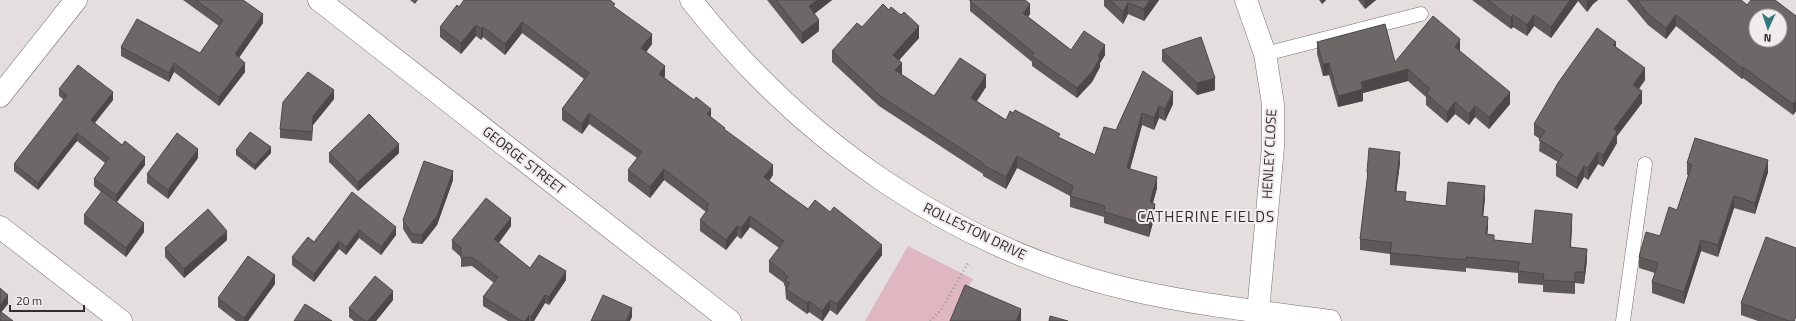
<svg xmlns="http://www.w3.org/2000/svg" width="1796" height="321" font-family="'Titillium Web',sans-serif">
<rect width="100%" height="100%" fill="#e5dedf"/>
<path fill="#deb7c0" d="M908,246L973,279L950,321H865Z"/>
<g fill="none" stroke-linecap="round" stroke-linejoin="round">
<defs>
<g id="service">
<path d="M1265,54L1421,14"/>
<path d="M1623,321L1645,164"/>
</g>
<g id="minor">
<path d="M319,0L730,321"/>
<path d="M1246,0L1265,54L1273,104V147L1258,312"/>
<path d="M0,227L121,321"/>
</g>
<path id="tertiary" d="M0,96L76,0"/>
<path id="secondary" d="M691,0C802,142 956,250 1132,290C1197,305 1264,312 1330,321"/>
</defs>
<use href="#service" stroke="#746d6f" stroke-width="15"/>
<use href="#minor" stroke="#746d6f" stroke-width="23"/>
<use href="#tertiary" stroke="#746d6f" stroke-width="23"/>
<use href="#secondary" stroke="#746d6f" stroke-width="23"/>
<path stroke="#9e999a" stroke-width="2.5" stroke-dasharray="1 3" stroke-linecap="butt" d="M930,321L941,310L968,263"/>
<use href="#service" stroke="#fff" stroke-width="14"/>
<use href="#minor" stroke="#fff" stroke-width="22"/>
<use href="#tertiary" stroke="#fff" stroke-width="22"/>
<use href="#secondary" stroke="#fff" stroke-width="22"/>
</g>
<g fill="#5e5959">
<path d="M183,0H243L263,23L239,58L245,72L219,106L174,72L169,82L121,56V47L200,53L219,26Z"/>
<path d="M410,0H418L415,4Z"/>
<path d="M767,0H832L814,14L819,31L802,44Z"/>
<path d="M1104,0H1159L1144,21L1128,14L1123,24L1104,6Z"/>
<path d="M1319,0H1326L1322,4Z"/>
<path d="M1358,0H1376L1365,9Z"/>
<path d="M1472,0H1598L1593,4L1587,12L1578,1L1551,38L1534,26L1527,36L1513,27L1511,29Z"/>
<path d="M1627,0H1741L1747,5L1796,16V111L1793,115L1743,78L1742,79L1676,26L1666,39L1648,25Z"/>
<path d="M970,1L1030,14L1028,17L1071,50L1105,55L1100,63V67L1092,82L1077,98L1032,66V62L970,11Z"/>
<path d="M459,7H615L652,44L646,52L665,76L664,77L711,117L773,175L769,181L808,209L882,255L837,315L830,310L823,321H822L809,312L807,314L786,299L785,286L784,285V283L769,272V261L779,248L750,227L741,239L737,236L726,250L700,231V220L706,212L664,180L650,198L628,181V170L637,158L589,124L582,134L562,120V109L584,79L522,33L505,55L483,37L481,40L476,36L461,54L440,37V27Z"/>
<path d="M862,27L919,38L899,60L902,75L934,96L986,87L977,101L1006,120L1060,138L1095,155L1116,130L1143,71L1173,104L1165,121L1159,118L1154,130L1142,125L1130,169L1157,188L1153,203L1155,215L1149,237L1104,223V217L1070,207V196L1017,168L1006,189L983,176V174L879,106L832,62V51Z"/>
<path d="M1317,42L1395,62L1460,51L1510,104L1489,129L1475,117L1469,125L1455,114L1447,123L1426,105V97L1408,81L1363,93V101L1338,107L1329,75L1323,76L1317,54Z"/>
<path d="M1616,47L1645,80L1639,89L1642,103L1617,136V143L1603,167L1598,164L1588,180L1584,177L1577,189L1556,176V165L1558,162L1539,151L1540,139L1534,135V124Z"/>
<path d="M1162,50L1215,90L1197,95L1162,61Z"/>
<path d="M59,89L113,100L94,123L145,165L117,202L144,232L126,257L84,224V215L101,192L94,186V179L105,163L77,141L38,190L14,171V164L64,100L59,96Z"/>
<path d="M334,99L313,125L312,141L280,138V129Z"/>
<path d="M236,150L271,153L255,170L236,155Z"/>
<path d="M329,153H399L358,191L329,162Z"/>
<path d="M198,158L168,199L147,183V174Z"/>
<path d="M1400,163L1396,191L1406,201L1446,206L1485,198L1483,216L1488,228L1487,234L1494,240L1532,244L1572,225L1571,247L1587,260L1584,284L1575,283V294L1543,292V285L1518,283V273L1466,268V272L1390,265V254L1360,250V239L1367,184V172Z"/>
<path d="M1687,163L1768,172L1755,214L1734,208L1718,257L1701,251L1684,304L1652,293V282L1655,273L1639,268V257L1660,236L1677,210L1688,175H1687Z"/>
<path d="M453,180L437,225L422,244L412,243L403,229V220Z"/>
<path d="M352,192L396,235L381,255L359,238L346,255L339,249L314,282L292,265V257L314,242Z"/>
<path d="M511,226L499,243L530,268L566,280L549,305L545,303L534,321H508L483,306V297L494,283L472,266L461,267V257L452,249V240Z"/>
<path d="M227,240L184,278L165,257V248Z"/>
<path d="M275,284L248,321H236L218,307V298Z"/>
<path d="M393,300L376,321H354L349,317V308Z"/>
<path d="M1741,303L1796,321H1758L1741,315Z"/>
</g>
<g fill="#4c4849">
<path d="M817,0H832L809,18V6Z"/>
<path d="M1150,0H1159L1144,21V9Z"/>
<path d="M1322,0H1326L1322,4Z"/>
<path d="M1365,0H1376L1365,9Z"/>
<path d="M1570,0H1578V1L1551,38V27Z"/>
<path d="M1587,0H1598L1593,4L1587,12Z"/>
<path d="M1128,3V14L1123,24V12Z"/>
<path d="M1030,4V14L1023,23V13Z"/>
<path d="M263,14V23L235,63V54Z"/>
<path d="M1513,15V27L1511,29V18Z"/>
<path d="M1534,15V26L1527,36V25Z"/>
<path d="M1676,15V26L1666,39V28Z"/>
<path d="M819,20V31L802,44V33Z"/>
<path d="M522,22V33L505,55V44Z"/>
<path d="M476,25V36L461,54V43Z"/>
<path d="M919,26V38L893,67V55Z"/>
<path d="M483,27V37L481,40V29Z"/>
<path d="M652,34V44L641,59V48Z"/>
<path d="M1460,39V51L1455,58V47Z"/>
<path d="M1616,42V53L1613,45Z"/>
<path d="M1105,45V55L1100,63V67L1092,82L1077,98V88Z"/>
<path d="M174,63V72L169,82V73Z"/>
<path d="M245,63V72L219,106V97Z"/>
<path d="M902,63V74L895,82V70Z"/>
<path d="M1329,63V75L1323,76V64Z"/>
<path d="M665,66V76L659,84V74Z"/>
<path d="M1743,67V78L1742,79V68Z"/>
<path d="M1645,68V80L1633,96V85Z"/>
<path d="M1408,69V81L1363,93V101L1338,107V96L1361,82Z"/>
<path d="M986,75V87L971,109V98Z"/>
<path d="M1215,78V90L1197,95V83Z"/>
<path d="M334,90V99L313,125L312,141L313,116Z"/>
<path d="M1642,91V103L1617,136V143L1603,167V155L1614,129Z"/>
<path d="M113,92V100L91,128V120Z"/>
<path d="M1173,92V104L1165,121V109Z"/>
<path d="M1510,92V104L1489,129V117Z"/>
<path d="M1796,100V111L1793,115V104Z"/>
<path d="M1455,102V114L1447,123V112Z"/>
<path d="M1159,106V118L1154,130V118Z"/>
<path d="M1475,106V117L1469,125V114Z"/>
<path d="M711,109V120L707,114Z"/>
<path d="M589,113V124L582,134V124Z"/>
<path d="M1142,113V125L1127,180V168Z"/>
<path d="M77,133V141L38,190V183Z"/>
<path d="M399,144V153L358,191V182Z"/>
<path d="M271,147V153L255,170V165Z"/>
<path d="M198,149V158L168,199V190Z"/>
<path d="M1400,152V163L1395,202V191Z"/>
<path d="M1598,152V164L1588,180V168Z"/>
<path d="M1017,156V168L1006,189V177Z"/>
<path d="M145,157V165L116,203V195Z"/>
<path d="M1768,160V172L1755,214V203Z"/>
<path d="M773,165V175L764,188V177Z"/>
<path d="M1584,166V177L1577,189V178Z"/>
<path d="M664,169V180L650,198V187Z"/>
<path d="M453,171V180L437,225L422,244V235Z"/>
<path d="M1157,177V188L1150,213V202Z"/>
<path d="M1485,186V198L1482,228V216Z"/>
<path d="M1734,196V208L1718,257V245Z"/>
<path d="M1155,204V215L1149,237V225Z"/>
<path d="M1572,214V225L1570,258V247Z"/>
<path d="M750,216V227L741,239V228Z"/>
<path d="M1488,217V228L1486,246V234Z"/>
<path d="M511,218V226L494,248V239Z"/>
<path d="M144,223V232L126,257V248Z"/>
<path d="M737,226V236L726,250V240Z"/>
<path d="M396,227V235L381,255V247Z"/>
<path d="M359,230V238L346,255V247Z"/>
<path d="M227,231V240L184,278V269Z"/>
<path d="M1701,240V251L1684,304V292Z"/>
<path d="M339,241V249L314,282V274Z"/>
<path d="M882,245V255L837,315V304Z"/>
<path d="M1587,249V260L1584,284V272Z"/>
<path d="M566,271V280L549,305V297Z"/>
<path d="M275,275V284L248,321H244V318Z"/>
<path d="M393,291V300L376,321H368Z"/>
<path d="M8,295V304L0,314V305Z"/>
<path d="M545,295V303L534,321H531V317Z"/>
<path d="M830,300V310L822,321V311Z"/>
<path d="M809,301V312L807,314V303Z"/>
<path d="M632,308V317L630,321H626Z"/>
<path d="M1021,309V321H1016Z"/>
<path d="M529,315V321H525Z"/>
</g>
<g fill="#6d6768" stroke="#4c4849" fill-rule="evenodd">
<path d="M196,0H243L263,14L235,54L245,63L219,97L174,63L169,73L121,47L137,19L200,53L223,20Z"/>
<path d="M464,0H610L615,4L613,6L652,34L641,48L665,66L659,74L694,100L696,97L711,109L707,114L725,128L724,129L773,165L764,177L808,209L815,200L830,212L834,207L882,245L837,304L830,300L822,311L809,301L807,303L786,289L790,283L785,281L788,277L784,274L785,273L769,261L784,241L750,216L741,228L737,226L726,240L700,220L708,209L706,208L709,204L664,169L650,187L628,170L642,152L589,113L582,124L562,109L589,73L522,22L505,44L483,27L481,29L476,25L461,43L440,27L457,5L459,7Z"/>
<path d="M776,0H817L809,6L819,20L802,33Z"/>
<path d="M970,0H1025L1030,4L1023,13L1071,50L1084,31L1105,45L1098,56L1100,58L1092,72L1077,88L1032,56L1034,53L970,1Z"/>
<path d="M1110,0H1150L1144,9L1128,3L1123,12Z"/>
<path d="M1488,0H1570L1551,27L1534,15L1527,25L1513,15L1511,18Z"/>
<path d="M1637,0H1741L1747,5L1751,0H1775L1796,16V100L1793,104L1743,67L1742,68L1676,15L1666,28L1648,14ZM1756,16H1780V40H1756Z"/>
<path d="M883,4L889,10L891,7L901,15L904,12L919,26L893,55L902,63L895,70L934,96L960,58L986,75L971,98L1006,120L1010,111L1013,113L1015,110L1060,134L1058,137L1095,155L1104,127L1116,130L1143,71L1173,92L1165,109L1159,106L1154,118L1142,113L1127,168L1157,177L1150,202L1155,204L1149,225L1104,212L1105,206L1070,196L1073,186L1017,156L1006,177L983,165V163L879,95L832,51L857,23L862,27Z"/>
<path d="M1433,16L1460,39L1455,47L1510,92L1489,117L1475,106L1469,114L1455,102L1447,112L1426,93L1430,89L1408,69L1361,82L1363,89L1338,96L1329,63L1323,64L1317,42L1385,24L1395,62Z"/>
<path d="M1597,28L1616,42L1613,45L1645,68L1633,85L1642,91L1614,129L1617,132L1603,155L1598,152L1588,168L1584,166L1577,178L1556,165L1563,154L1539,140L1545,131L1534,124L1558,83Z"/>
<path d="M1201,37L1215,78L1197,83L1162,50Z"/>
<path d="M78,65L113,92L91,120L122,145L125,141L145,157L116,195L94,179L109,158L77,133L38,183L14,164L67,95L59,89Z"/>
<path d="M308,72L334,90L313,116L312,132L280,129L283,102Z"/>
<path d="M369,114L399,144L358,182L329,153Z"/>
<path d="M250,132L271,147L255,165L236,150Z"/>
<path d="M177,133L198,149L168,190L147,174Z"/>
<path d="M1695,138L1768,160L1755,203L1734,196L1718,245L1701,240L1684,292L1652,282L1658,263L1639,257L1646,232L1660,236L1669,207L1677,210L1692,165L1687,163Z"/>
<path d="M1369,148L1400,152L1395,191L1406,192L1405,201L1446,206L1448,182L1485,186L1482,216L1488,217L1486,234L1494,235V240L1532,244L1535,210L1572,214L1570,247L1587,249L1584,272H1575V282L1543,280L1544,274L1518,271L1519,262L1466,257V260L1390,253L1392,243L1360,239L1368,172H1367Z"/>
<path d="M424,161L453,171L437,216L422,235L412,234L403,220Z"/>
<path d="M102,191L144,223L126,248L84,215Z"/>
<path d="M352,192L396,227L381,247L359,230L346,247L339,241L314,274L292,257L308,237L314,242Z"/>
<path d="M486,198L511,218L494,239L530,268L539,255L566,271L549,297L545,295L531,317L529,315L525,321H522L483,297L498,277L472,257L461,258V248L452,240Z"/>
<path d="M208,209L227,231L184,269L165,248Z"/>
<path d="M1766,237L1796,248V316L1794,321H1789L1741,303Z"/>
<path d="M248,256L275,275L244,318L218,298Z"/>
<path d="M375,276L393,291L368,321H365L349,308Z"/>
<path d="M965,285L1021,309L1016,321H950Z"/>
<path d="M0,288L8,295L0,305Z"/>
<path d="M603,295L632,308L626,321H591Z"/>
<path d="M305,304L332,321H294Z"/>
<path d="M0,311L13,321H0Z"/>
<path d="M1050,316L1068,321H1049Z"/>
</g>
<g text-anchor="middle" stroke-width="4" stroke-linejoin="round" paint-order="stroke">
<g font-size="14" fill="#302d2e" stroke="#f2ebed">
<text transform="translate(1269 154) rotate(-87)" y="5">HENLEY CLOSE</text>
<text transform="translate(524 160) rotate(38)" y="5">GEORGE STREET</text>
<text transform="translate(975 231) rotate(26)" y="5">ROLLESTON DRIVE</text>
</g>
<g font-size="15" letter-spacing="1" fill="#302d2e" stroke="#f2ebed">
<text x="1206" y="222">CATHERINE FIELDS</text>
</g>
</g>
<g transform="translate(1768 28) rotate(183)"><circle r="19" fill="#f2ebed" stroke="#a49fa1"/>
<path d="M0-3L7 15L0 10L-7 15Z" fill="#30797b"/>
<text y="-6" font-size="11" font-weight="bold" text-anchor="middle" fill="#302d2e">N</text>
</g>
<path d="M10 305v6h74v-6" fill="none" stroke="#302d2e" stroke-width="2"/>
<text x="16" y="305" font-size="12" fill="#302d2e" stroke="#f2ebed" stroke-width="3" paint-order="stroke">20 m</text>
</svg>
